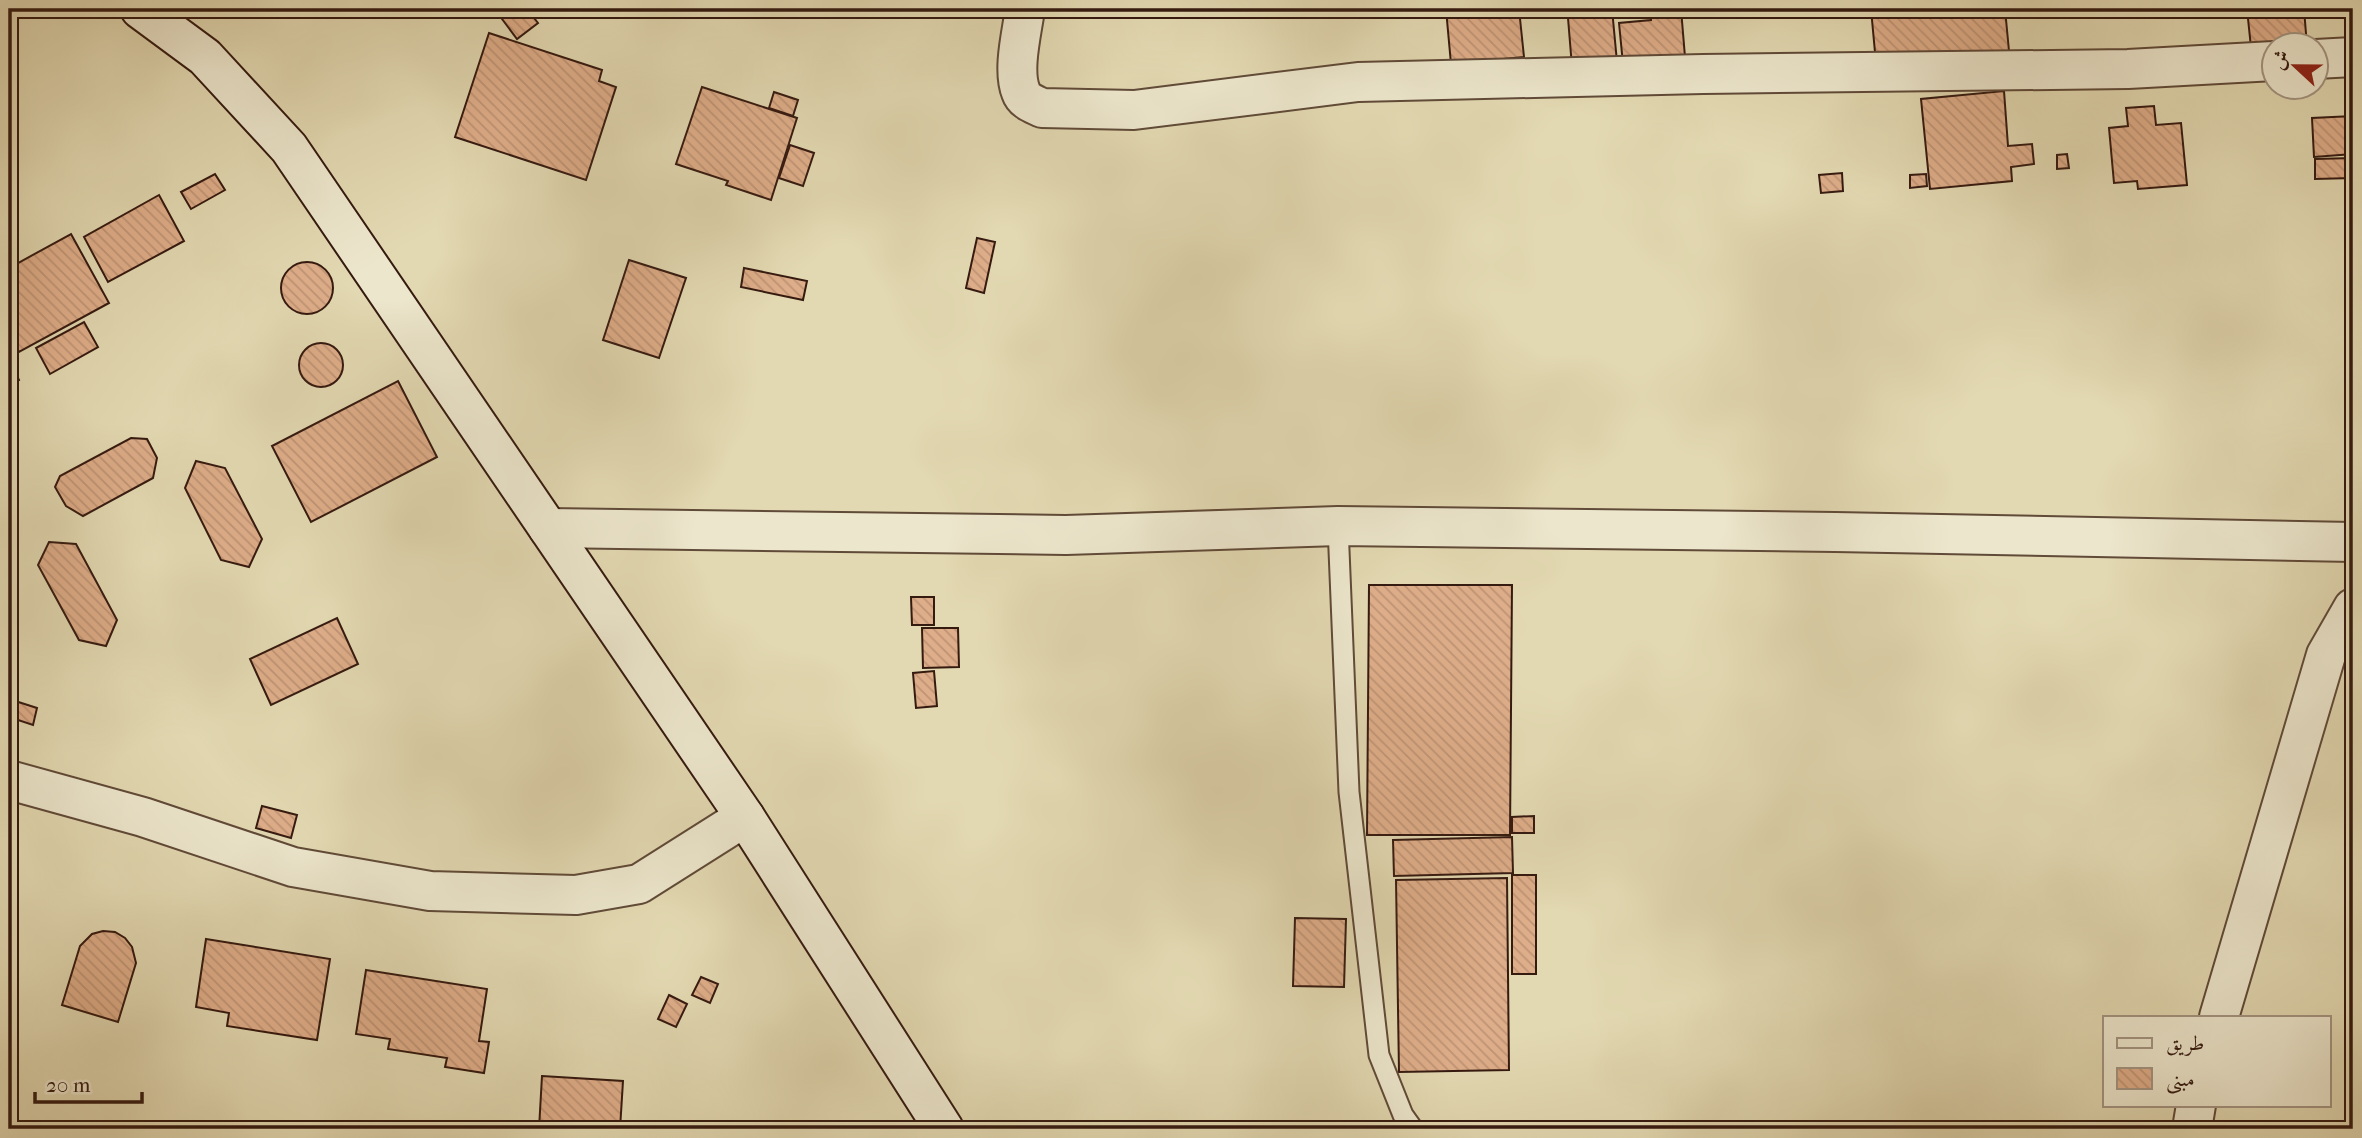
<svg xmlns="http://www.w3.org/2000/svg" width="2362" height="1138" font-family="'IM FELL French Canon',Amiri,serif">
<defs>
<pattern id="building-back-hatch" width="6" height="6" patternUnits="userSpaceOnUse" patternTransform="scale(1.75)"><rect width="6" height="6" fill="#dead89"/><path d="M-1 5l2 2M0 0l6 6M5-1l2 2" fill="none" stroke="#bf9475"/></pattern>
</defs>
<rect width="100%" height="100%" fill="#e2d8b1"/>
<filter id="stains"><feTurbulence type="fractalNoise" baseFrequency=".00286" numOctaves="4"/><feColorMatrix values="0 0 0 0 .2 0 0 0 0 .09 0 0 0 0 .02 0 0 0 .5 -.17"/></filter>
<radialGradient id="worn" r=".72"><stop offset=".6" stop-color="#630" stop-opacity="0"/><stop offset="1" stop-color="#630" stop-opacity=".3"/></radialGradient>
<g fill="url(#building-back-hatch)" stroke="#351a10" stroke-width="2">
<path d="M515,9H527L538,23L517,39L502,19Z"/>
<path d="M1446,9H1519L1524,57L1451,64Z"/>
<path d="M1589,9H1612L1617,62L1572,67L1568,18L1589,16Z"/>
<path d="M1650,9H1681L1685,57L1623,64L1619,23L1651,20Z"/>
<path d="M1871,9H2005L2009,51L1876,63Z"/>
<path d="M2188,9H2227L2228,11L2188,15Z"/>
<path d="M2247,9H2304L2307,46H2274L2252,57Z"/>
<path d="M489,33L602,70L599,81L616,87L586,180L455,137Z"/>
<path d="M702,87L797,118L771,200L726,185L728,181L676,164Z"/>
<path d="M2004,91L2008,146L2032,144L2034,164L2011,167L2012,181L1930,189L1921,99Z"/>
<path d="M774,92L798,100L793,116L769,108Z"/>
<path d="M2154,106L2156,125L2181,123L2187,185L2138,189L2137,181L2114,183L2109,128L2128,126L2126,108Z"/>
<path d="M2353,116V154L2314,157L2312,118Z"/>
<path d="M790,145L814,153L803,186L779,178Z"/>
<path d="M2067,154L2069,168L2057,169V155Z"/>
<path d="M2353,158V178L2315,179V159Z"/>
<path d="M1842,173L1843,191L1821,193L1819,175Z"/>
<path d="M215,174L225,190L191,209L181,192Z"/>
<path d="M1926,174L1927,186L1910,188V175Z"/>
<path d="M159,195L184,241L108,282L84,237Z"/>
<path d="M71,234L109,303L19,352L9,333V268Z"/>
<path d="M977,238L995,242L984,293L966,288Z"/>
<path d="M629,260L686,278L659,358L603,340Z"/>
<circle cx="307" cy="288" r="26"/>
<path d="M744,268L807,281L803,300L741,287Z"/>
<path d="M84,322L98,347L50,374L36,348Z"/>
<circle cx="321" cy="365" r="22"/>
<path d="M9,359L19,380L9,385Z"/>
<path d="M398,381L437,457L311,522L272,446Z"/>
<path d="M131,438L147,439L157,458L153,478L83,516L66,506L55,487L60,476Z"/>
<path d="M196,461L225,468L262,539L249,567L221,560L185,488Z"/>
<path d="M49,542L76,544L117,620L106,646L79,640L38,565Z"/>
<path d="M1369,585H1512L1510,835H1367Z"/>
<path d="M911,597H934V625H912Z"/>
<path d="M337,618L358,664L271,705L250,659Z"/>
<path d="M922,628H958L959,667L923,668Z"/>
<path d="M934,671L937,706L916,708L913,673Z"/>
<path d="M9,699L37,708L33,725L9,717Z"/>
<path d="M262,806L297,815L291,838L256,828Z"/>
<path d="M1534,816V833H1512V817Z"/>
<path d="M1512,837L1513,873L1394,876L1393,840Z"/>
<rect x="1512" y="875" width="24" height="99"/>
<path d="M1507,878L1509,1070L1399,1072L1396,880Z"/>
<path d="M1295,918L1346,919L1344,987L1293,986Z"/>
<path d="M103,931L115,932L125,938L132,947L136,963L118,1022L62,1005L80,946L92,934Z"/>
<path d="M206,939L330,959L317,1040L227,1026L229,1013L196,1007Z"/>
<path d="M366,970L487,989L479,1041L489,1042L484,1073L445,1067L447,1058L388,1049L390,1039L356,1034Z"/>
<path d="M701,977L718,984L710,1003L692,995Z"/>
<path d="M669,995L687,1004L676,1027L658,1019Z"/>
<path d="M542,1076L623,1081L620,1129H539Z"/>
</g>
<g fill="none" stroke-linecap="round" stroke-linejoin="round">
<defs>
<path id="lane" d="M1338,526L1349,792L1379,1055L1403,1115L1413,1129"/>
<g id="street">
<path d="M1025,9C1022,32 1012,70 1021,92C1024,101 1034,104 1042,108L1134,110L1358,82L1703,74L2128,69L2274,61"/>
<path d="M2316,59L2353,57"/>
<path d="M548,528L1066,535L1338,526L1835,532L2353,542"/>
<path d="M9,780L143,817L293,867L430,891L576,895L639,884L745,817"/>
<path d="M2219,1017L2326,655L2353,608"/>
<path d="M2192,1129L2196,1105"/>
</g>
<path id="secondary" d="M140,9L205,57L289,148L745,817L944,1129"/>
</defs>
<use href="#lane" stroke="#604a38" stroke-width="23"/>
<use href="#street" stroke="#604a38" stroke-width="42"/>
<use href="#secondary" stroke="#351a10" stroke-width="42"/>
<use href="#lane" stroke="#ece6cc" stroke-width="19"/>
<use href="#street" stroke="#ece6cc" stroke-width="38"/>
<use href="#secondary" stroke="#ece6cc" stroke-width="38"/>
</g>
<rect width="2362" height="1138" fill="none" stroke="#e2d8b1" stroke-width="35"/>
<rect x="10" y="10" width="2341" height="1117" fill="none" stroke="#351a10" stroke-width="3.5"/>
<rect x="18" y="18" width="2327" height="1103" fill="none" stroke="#351a10" stroke-width="2"/>
<rect x="2103" y="1016" width="228" height="91" fill="#ece6cc" stroke="#a39481" stroke-width="2"/>
<rect x="2117" y="1038" width="35" height="10" fill="#ece6cc" stroke="#a39481" stroke-width="2"/>
<text x="2166" y="1050" font-size="21" fill="#351a10">طريق</text>
<rect x="2117" y="1068" width="35" height="21" fill="url(#building-back-hatch)" stroke="#a39481" stroke-width="2"/>
<text x="2166" y="1086" font-size="21" fill="#351a10">مبنى</text>
<g transform="translate(2295 66) rotate(292)"><circle r="33" fill="#ece6cc" stroke="#a39481" stroke-width="2"/>
<path d="M0-5L12 26L0 18L-12 26Z" fill="#8f2418"/>
<text y="-10" font-size="19" font-weight="bold" text-anchor="middle" fill="#351a10">ش</text>
</g>
<path d="M35 1092v10h107v-10" fill="none" stroke="#351a10" stroke-width="3.5"/>
<text x="46" y="1092" font-size="21" fill="#351a10" stroke="#ece6cc" stroke-width="5" paint-order="stroke">20 m</text>
<rect width="100%" height="100%" filter="url(#stains)"/>
<rect width="100%" height="100%" fill="url(#worn)"/>
</svg>
